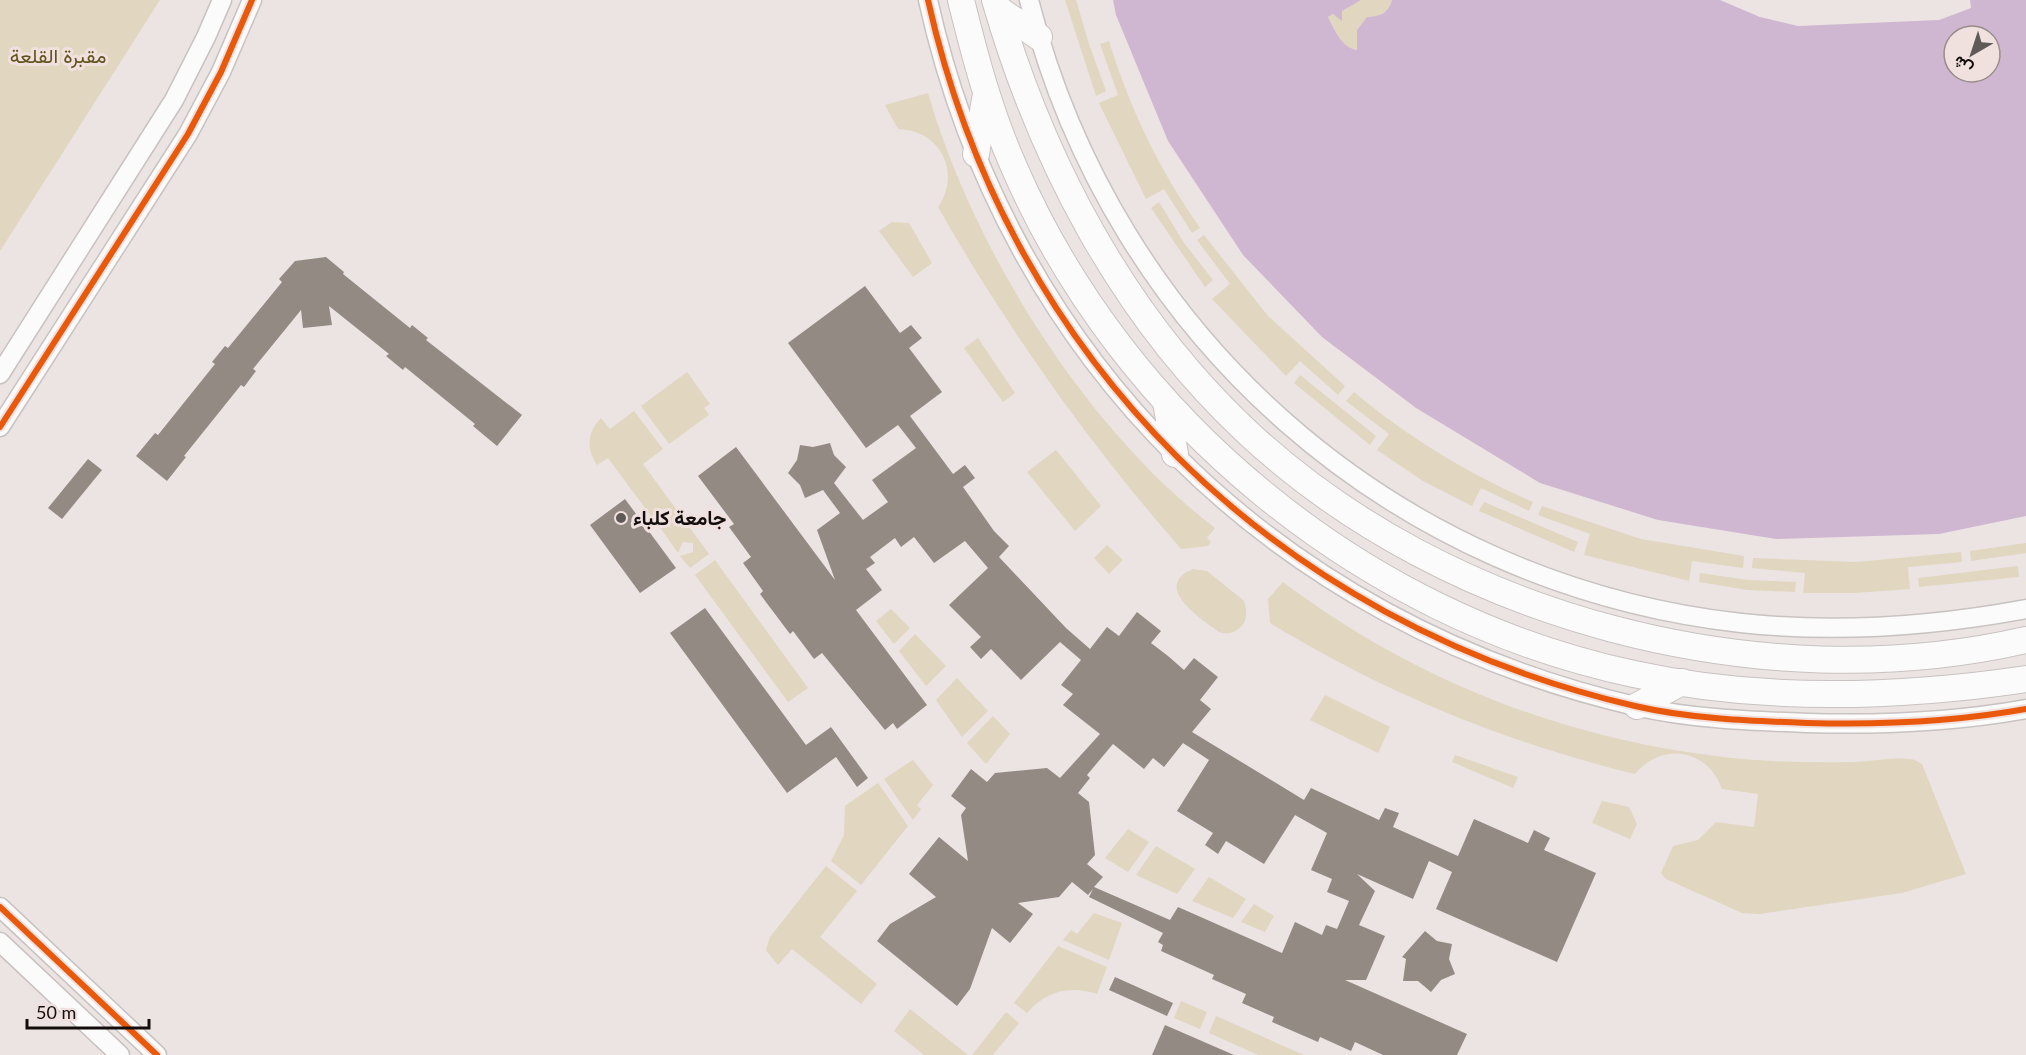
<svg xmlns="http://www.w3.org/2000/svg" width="2026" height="1055" font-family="Lato,Vazirmatn,sans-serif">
<rect width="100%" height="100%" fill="#ece4e3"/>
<g fill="#e1d6bf">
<path d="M0,0H160L0,251Z"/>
<path d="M1065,0H1076L1089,44L1106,91L1096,96Z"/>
<path d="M1361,0H1392L1390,8L1357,30L1358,50C1340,47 1336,30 1328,17Z"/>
<path d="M1109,41C1130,109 1159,169 1200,228L1192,233L1164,189L1146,199L1099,103L1118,95L1100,44Z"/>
<path d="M928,93C973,249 1085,429 1215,528L1207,538L1211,542L1208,546L1181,549C1088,442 1008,330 938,207C962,172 940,130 898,129L885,105Z"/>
<path d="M1159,202L1184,243L1213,280L1205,287L1151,208Z"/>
<path d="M892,222L909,223L932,263L913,277L879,231Z"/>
<path d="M1204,235L1268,316L1345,386L1338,395L1300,361L1286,376L1212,299L1230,284L1197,240Z"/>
<path d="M978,338L1015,393L1003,402L964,348Z"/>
<path d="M687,372L710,404L704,408L709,415L669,444L641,406Z"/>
<path d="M1300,375L1376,436L1370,445L1294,383Z"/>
<path d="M1354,392C1409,438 1467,473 1533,502L1529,511L1481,488L1472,506L1423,481L1377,450L1389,434L1346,401Z"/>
<path d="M634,411L663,449L643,464L709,554L690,568L680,556L693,552V543L683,542L678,553L656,522L668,520L670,512L667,509H659L654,520L608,458L597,465C586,449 587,432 601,418L610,429Z"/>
<path d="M1056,450L1101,506L1075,531L1027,472Z"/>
<path d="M1484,502L1578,542L1574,552L1479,511Z"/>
<path d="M1542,506L1641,539L1744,556L1743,568L1692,561L1689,581L1584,555L1590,534L1538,515Z"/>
<path d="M2026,543V553L1971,561L1970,551Z"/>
<path d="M1107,545L1123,560L1109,574L1094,558Z"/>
<path d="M1961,552L1962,562L1908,567L1910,589L1855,593H1803L1805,573L1752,568L1753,558L1857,562Z"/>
<path d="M715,560L808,688L788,702L695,575Z"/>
<path d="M2018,566L2019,577L1919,587L1918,578Z"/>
<path d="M1193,569L1207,571L1243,600C1253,619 1239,638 1219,632C1201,619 1151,586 1193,569Z"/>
<path d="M1700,573L1748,580L1796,582L1795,592L1747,590L1699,582Z"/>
<path d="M1283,582C1409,677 1558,737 1715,756C1761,762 1809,763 1855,762C1873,761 1892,757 1910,759C1914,759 1918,762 1922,764L1966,874L1902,893L1759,914L1742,913L1666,879L1661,873L1673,846L1698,840L1716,822L1754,827L1758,794L1722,789C1708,749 1662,741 1635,774C1504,742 1385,693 1270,623L1268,599Z"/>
<path d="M891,609L910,628L894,644L876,621Z"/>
<path d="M915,634L946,666L926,686L899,651Z"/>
<path d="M957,678L988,711L962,737L936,700Z"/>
<path d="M1325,695L1390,727L1378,753L1310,720Z"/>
<path d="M993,716L1010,734L986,764L967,743Z"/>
<path d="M1455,755L1518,777L1513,788L1452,762Z"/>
<path d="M913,760L933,785L917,805L921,809L913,820L884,779Z"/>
<path d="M878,783L908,826L861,885L831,861L844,835L845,806Z"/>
<path d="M1602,801L1629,807L1637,824L1630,839L1592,823Z"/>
<path d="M1128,829L1149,842L1128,872L1105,858Z"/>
<path d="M1156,846L1195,869L1177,894L1136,875Z"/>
<path d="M826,866L857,891L820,937L877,984L861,1004L792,949L778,965L766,950L770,937Z"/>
<path d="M1209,877L1246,899L1233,918L1192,901Z"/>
<path d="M1254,904L1274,916L1265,932L1241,922Z"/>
<path d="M1094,913L1122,923L1109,960L1063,940L1071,930L1077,934Z"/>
<path d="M1058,946L1107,967L1097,994C1069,985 1046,991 1027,1013L1014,1003Z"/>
<path d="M1181,1001L1207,1012L1200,1029L1174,1018Z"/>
<path d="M910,1009L968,1055H924L894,1031Z"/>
<path d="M1006,1012L1019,1023L993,1055H972Z"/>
<path d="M1216,1016L1304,1055H1258L1209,1033Z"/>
</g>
<path fill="#d0b7d1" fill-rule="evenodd" d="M1113,0H1361L1342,11V21L1333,14L1328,17C1335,30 1341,47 1357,50V30L1367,17C1379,17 1389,13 1392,0H1720L1760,17L1798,26L1939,20L1971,8L1970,0H2026V516L1939,534L1776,539L1658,520L1540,483L1416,408L1322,337L1243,255L1168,141L1116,15ZM1954,36H1990V72H1954Z"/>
<g fill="#948a84" fill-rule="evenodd">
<path d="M326,257L344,272L343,274L410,328L412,325L428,338L426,340L522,415L497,446L473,426L475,424L405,367L403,370L386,356L389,354L329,306L332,325L303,328L301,310L253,369L256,371L244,387L241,385L184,456L186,457L167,481L136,456L155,433L158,435L215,364L212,362L225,346L228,348L282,282L279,279L295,261Z"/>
<path d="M865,286L900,333L911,325L922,338L909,348L942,392L910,416L953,474L965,465L975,478L963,487L994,531L1009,546L999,557L1066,628L1090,649L1107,627L1119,636L1137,612L1161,631L1151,643L1168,656L1184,670L1194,658L1218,677L1200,700L1211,709L1192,732L1304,800L1311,788L1379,820L1385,808L1399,813L1393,827L1458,856L1474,819L1528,843L1534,830L1550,838L1544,850L1596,873L1557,962L1436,909L1452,872L1429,861L1413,899L1357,874L1375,891L1359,925L1385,936L1366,980H1345L1467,1034L1457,1055H1383L1355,1042L1351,1051L1320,1037L1318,1042L1272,1022L1274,1017L1242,1003L1246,994L1212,979L1214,975L1161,951L1163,945L1158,942L1163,933L1089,897L1093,889L1088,895L1072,882L1059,897L1018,903L1033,914L1010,943L992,928L970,989L957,1006L877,941L890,924L936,897L909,874L939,837L968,861L961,815L966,808L951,796L971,769L987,782L995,773L1047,768L1060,778L1100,734L1063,705L1073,694L1061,685L1081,660L1060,642L1021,680L991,649L981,659L970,647L981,637L949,605L988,568L965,541L934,563L914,537L901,547L895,538L870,557L875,563L866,569L882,590L856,610L927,705L897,729L893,723L885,730L822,653L814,659L793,631L790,634L760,594L763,591L743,563L751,557L729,527L734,524L698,476L736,447L835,580L817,530L840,513L823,490L805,498L800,485L788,473L797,460L800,445L813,447L830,443L834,455L846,467L834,483L863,520L888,502L872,480L916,448L898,425L866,448L788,343ZM1183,743L1209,760L1177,811L1213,833L1205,845L1218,854L1226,841L1264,864L1295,815L1327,833L1311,870L1332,879L1327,892L1349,901L1337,929L1326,925L1322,935L1295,922L1282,953L1178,907L1170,920L1094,887L1103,877L1087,864L1095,855L1089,802L1078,793L1090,778L1087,775L1113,744L1144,769L1153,758L1164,767Z"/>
<path d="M88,459L102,470L62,519L48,508Z"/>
<path d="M625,499L676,568L640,593L590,525Z"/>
<path d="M705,608L806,745L831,727L868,778L857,787L836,757L787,793L670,633Z"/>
<path d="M1425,931L1437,941L1452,944L1449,959L1455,974L1441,980L1431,992L1418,981H1403L1406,959L1402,957Z"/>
<path d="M1115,977L1173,1003L1167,1016L1109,990Z"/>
<path d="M1165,1025L1234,1055H1152Z"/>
</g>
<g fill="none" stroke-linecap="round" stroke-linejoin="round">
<defs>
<g id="minor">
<path d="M928,0C1008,360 1277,623 1635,706C1691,719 1751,721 1808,723C1881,725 1954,722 2026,709"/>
<path d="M1029,0C1114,337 1394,584 1741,623C1834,633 1934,626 2026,609"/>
<path d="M0,374L174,100L206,37L222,0"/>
<path d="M0,427L188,134L221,72L252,0"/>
<path d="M0,907L157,1055"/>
<path d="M0,942L120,1055"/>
</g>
<g id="highway">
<path d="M961,0C975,57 990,113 1014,167C1124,421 1364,617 1634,674C1762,702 1897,698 2026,679"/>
<path d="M995,0C1042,162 1123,316 1247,432C1446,618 1761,701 2026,640"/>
<path d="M998,9L1039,37"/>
<path d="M976,154L985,99"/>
<path d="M1166,402L1175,454"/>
<path d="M1637,706L1682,682"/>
</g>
</defs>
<use href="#minor" stroke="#c8c2c1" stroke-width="21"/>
<use href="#highway" stroke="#c8c2c1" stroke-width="28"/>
<use href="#minor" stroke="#fcfbfb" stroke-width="18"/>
<use href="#highway" stroke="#fcfbfb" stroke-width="26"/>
<defs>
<g id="cycleway">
<path d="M928,0C1008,360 1277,623 1635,706C1691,719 1751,721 1808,723C1881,725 1954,722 2026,709"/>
<path d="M0,427L188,134L221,72L252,0"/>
<path d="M0,907L157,1055"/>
</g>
</defs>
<use href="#cycleway" stroke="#f0e1df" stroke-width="10"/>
<use href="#cycleway" stroke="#e8590c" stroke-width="6"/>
</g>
<circle fill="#5f5958" stroke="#f0e1df" stroke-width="2" cx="621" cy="518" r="6"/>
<g text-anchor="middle" stroke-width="6" stroke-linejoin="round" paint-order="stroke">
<g font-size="20" fill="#62521c" stroke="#f0e1df">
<text x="58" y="63">مقبرة القلعة</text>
</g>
<g font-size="20" font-weight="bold" fill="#130e0d" stroke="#f0e1df" text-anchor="start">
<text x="633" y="525">جامعة كلباء</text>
</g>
</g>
<g transform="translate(1972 54) rotate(219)"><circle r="28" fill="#f0e1df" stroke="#988d8b" stroke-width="1.5"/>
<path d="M0-4.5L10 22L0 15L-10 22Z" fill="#5f5958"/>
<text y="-9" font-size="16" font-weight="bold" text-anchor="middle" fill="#130e0d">ش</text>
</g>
<path d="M27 1019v9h122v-9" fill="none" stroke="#130e0d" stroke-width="3"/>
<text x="36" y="1019" font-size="18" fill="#130e0d" stroke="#f0e1df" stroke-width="4.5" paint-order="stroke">50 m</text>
</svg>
